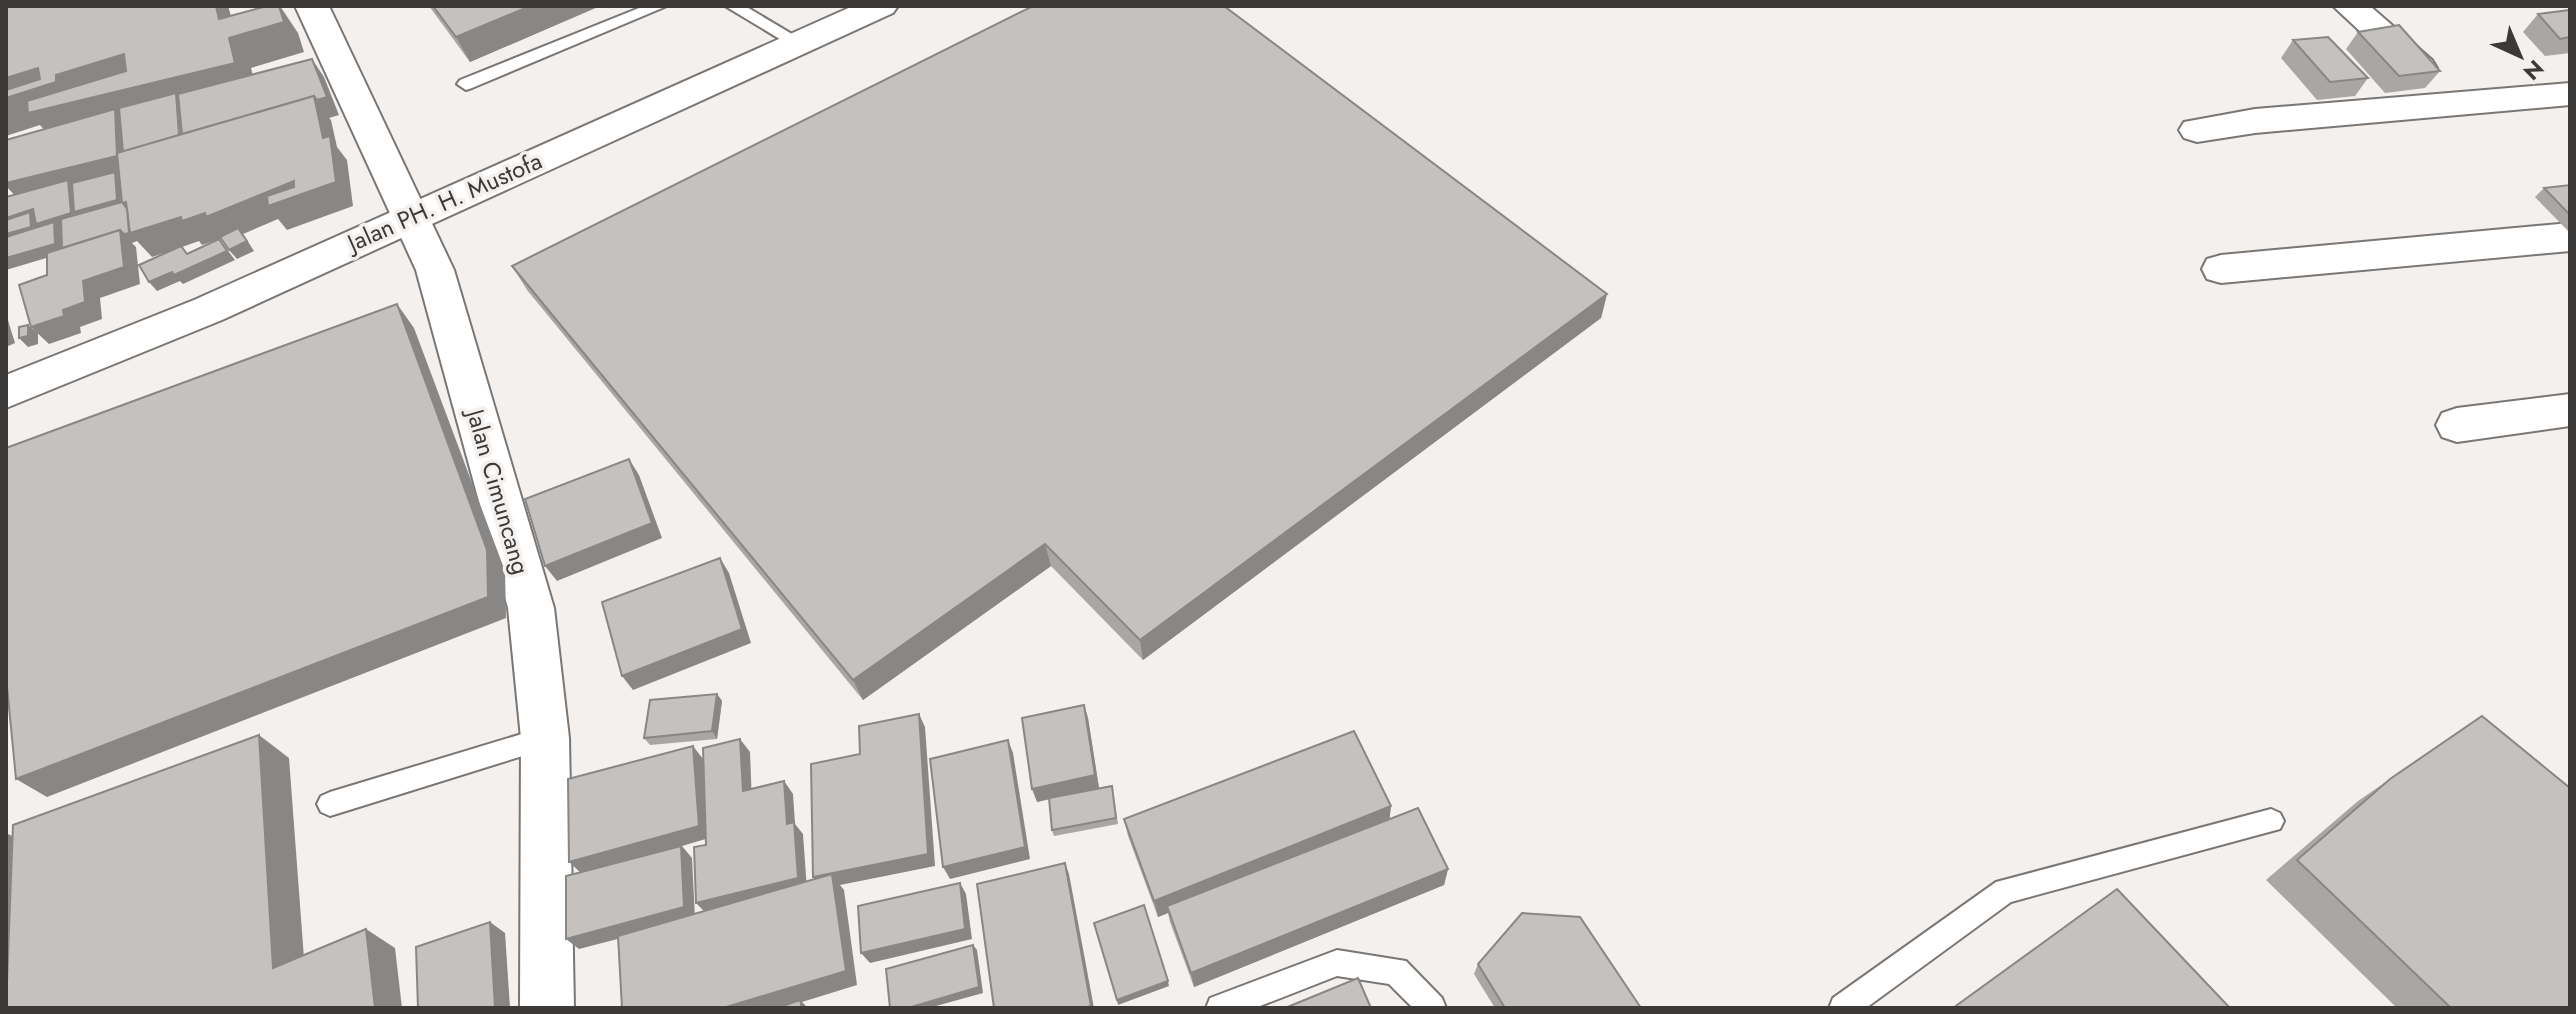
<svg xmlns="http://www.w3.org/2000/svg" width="2576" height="1014" font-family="Jost,sans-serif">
<rect width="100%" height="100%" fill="#f3f0ee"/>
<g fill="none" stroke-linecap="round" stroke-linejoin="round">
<defs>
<g id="lane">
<path d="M644,6H667L472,88L466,90L457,84L460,80Z"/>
<path d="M725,6H745L807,43L799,48L793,47Z"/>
<path d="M545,727L554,730L557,738L554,746L545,749L330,816L321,812L317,804L321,796L330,792Z"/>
<path d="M2271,809L2280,813L2284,821L2280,829L2011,902L1866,1008H1829L1833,998L1996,882Z"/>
<path d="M1337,950L1406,961L1442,998L1446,1008H1413L1389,984L1337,976L1255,1008H1206L1210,998Z"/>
</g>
<g id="street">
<path d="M2333,6H2370L2432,60L2437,68L2432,76L2420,79L2408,76Z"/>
<path d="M2570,83V105L2255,133L2197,142L2184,138L2179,130L2184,122L2255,109Z"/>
<path d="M2570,223V251L2221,283L2207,279L2202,269L2207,259L2221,255Z"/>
<path d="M2570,394V426L2457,442L2442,437L2436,425L2442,413L2457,408Z"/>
</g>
<path id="secondary" d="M295,6H329L454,270L554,608L569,738L574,1008H520L521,738L508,608L416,270Z"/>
<path id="highway" d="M853,6H898L893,13L222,320L6,408V375L194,300Z"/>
</defs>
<use href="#lane" stroke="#797674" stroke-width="4"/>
<use href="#street" stroke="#797674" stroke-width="4"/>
<use href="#secondary" stroke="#797674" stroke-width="4"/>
<use href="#highway" stroke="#797674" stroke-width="4"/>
<use href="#lane" fill="#fff" fill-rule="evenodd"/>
<use href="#street" fill="#fff" fill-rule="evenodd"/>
<use href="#secondary" fill="#fff" fill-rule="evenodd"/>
<use href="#highway" fill="#fff" fill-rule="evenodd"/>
</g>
<g fill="#a9a6a3">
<path d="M429,6H600L470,62Z"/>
<path d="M2570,10V53L2545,56L2523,32L2538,14Z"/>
<path d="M2358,32L2440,71L2425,88L2385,93L2346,49Z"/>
<path d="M2293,40L2368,78L2355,96L2317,100L2281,58Z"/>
<path d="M2570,185V231H2568L2535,197L2544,188Z"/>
<path d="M512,266L1607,294L1601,318L1143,660L1051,566L863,700L527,290Z"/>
<path d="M717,694L722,701L717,739L650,745L644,738Z"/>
<path d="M1084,705L1088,718L1099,788L1080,792L1112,786L1118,824L1054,836L1052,830L1049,799L1037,802Z"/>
<path d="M2482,716L2570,1008H2397L2266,880L2358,801Z"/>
<path d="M1391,806L1389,819L1448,869L1444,885L1194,987L1170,922L1168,913L1158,917L1128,836L1124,819Z"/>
<path d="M1478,964L1641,1008H1495L1474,974Z"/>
</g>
<g fill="#898785" fill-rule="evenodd">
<path d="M216,6H228L237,36L284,22L279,6H280L298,33L304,52L251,68L257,92L189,109L190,111L192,137L315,101L314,96L317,100L327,97L312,59L324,77L339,115L329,118L331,120L337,147L347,160L353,206L287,230L278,219L243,234L254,251L237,259L229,250L247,241L242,235L226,241L224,238L219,239L235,260L183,284L180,281L157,291L149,282L172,272L175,275L227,251L219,239L202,245L199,241L182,247L195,263L182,247L152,257L137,241L132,243L136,247L140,284L100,298L102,319L80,327L81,333L49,344L31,327L64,316L63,310L85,302L83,281L124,267L122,246L71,261L63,253L6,270V258L55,244L54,230L44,233L40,228V236L6,245V234L31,227V222L15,227L10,222L12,230L6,224V208L8,210L9,217L33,209L42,218L37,220L39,222L71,213L69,189L20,201L6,186V183L117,156L116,127L55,142L40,125L6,136V78L38,68L52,83L56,82V75L124,54L148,84L235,63L229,38L232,37L219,19ZM178,112L180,140L132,155L130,127L128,124ZM320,121L323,138L331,149L336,182L303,194L294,181L208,216L205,213L184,220L181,217L137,231L136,219L143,227L147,226L136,213V210L128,200V204L126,202H124L123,181L119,176L132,173V167L138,175L194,158V154L197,158ZM115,177L117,200L79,210L77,189L75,187ZM125,207L128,210L129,233L124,234L120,230V235L64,251L63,231L60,228L80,222V218L83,221L125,209Z"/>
<path d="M530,6H600L470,62L456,37Z"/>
<path d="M1607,294L1601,318L1143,660L1140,640Z"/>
<path d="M397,304L414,328L505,571L506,618L47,797L16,779Z"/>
<path d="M6,314L15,343L6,347Z"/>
<path d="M28,325L38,333V344L28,347L19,338Z"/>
<path d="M629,459L639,475L662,538L557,581L545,566Z"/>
<path d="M1045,544L1051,566L863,700L853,680Z"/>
<path d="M720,558L729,573L751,643L633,690L622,676Z"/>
<path d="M717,694L722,701L717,739L712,731Z"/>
<path d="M1084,705L1088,718L1099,788L1037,802L1032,789Z"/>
<path d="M919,714L925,727L935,866L840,885L844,890L857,985L802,1002L808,1008H723L822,889L813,877Z"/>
<path d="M259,735L289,758L306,985L273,968Z"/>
<path d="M740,739L750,752L752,804L743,791Z"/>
<path d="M1008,740L1013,753L1030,859L950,879L943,867Z"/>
<path d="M693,746L703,759L709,838L682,846L692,858L695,919L579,949L566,939L582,874L569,862Z"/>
<path d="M784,781L793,794L795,824L803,834L807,890L707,914L696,903L787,824Z"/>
<path d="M1391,806L1389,824L1167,906L1168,913L1158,917L1154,901Z"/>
<path d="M8,834L40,850L6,1008V850Z"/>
<path d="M1065,863L1069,874L1094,1008H1082Z"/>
<path d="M1448,869L1444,885L1194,987L1191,973Z"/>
<path d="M960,883L966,894L972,939L870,963L861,953Z"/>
<path d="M490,922L505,933L510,1008H495Z"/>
<path d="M366,929L395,948L402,1008H375Z"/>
<path d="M973,945L977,950L983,993L929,1008H908Z"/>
<path d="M1168,981L1169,986L1118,1005L1117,1000Z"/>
</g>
<g fill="#c4c1be" stroke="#898785" stroke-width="2">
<path d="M6,6H216L219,19L267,6H279L284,22L229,38L235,63L28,113L27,101L126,71L124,54L56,75V82L6,98V90L40,79L38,68L6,78Z"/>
<path d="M433,6H530L456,37Z"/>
<path d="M1033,6H1224L1607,294L1140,640L1045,544L853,680L512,266Z"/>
<path d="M2570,10V37L2560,39L2538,14Z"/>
<path d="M2399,25L2440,71L2399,76L2358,32Z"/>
<path d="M2328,37L2368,78L2330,82L2293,40Z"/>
<path d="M312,59L327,97L317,100L314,96L182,134L178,94Z"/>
<path d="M176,93L179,135L123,152L119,108Z"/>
<path d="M314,96L323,138L330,136L336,182L268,206L267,196L294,187V181L206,217L205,213L182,221L181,217L130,233L126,202L122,203L117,153Z"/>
<path d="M115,109L117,156L6,183V140Z"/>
<path d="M115,172L117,200L74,212L72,183Z"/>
<path d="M68,180L71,213L36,224L33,209L6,218V197Z"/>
<path d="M2570,185V215L2544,188Z"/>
<path d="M122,202L127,209L129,233L124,234L120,230L62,248L61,219Z"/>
<path d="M30,212L31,227L6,234V220Z"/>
<path d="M54,222L55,244L6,258V237Z"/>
<path d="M238,228L247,241L229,250L220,237Z"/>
<path d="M120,230L124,267L83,281L85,302L63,310L64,316L31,327L19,285L47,275V253Z"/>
<path d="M219,239L227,251L174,275L172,272L149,282L139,265L181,246L187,254Z"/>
<path d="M397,304L487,550L488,597L16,779L6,676V448Z"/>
<path d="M28,325V336L19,338V327Z"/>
<path d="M629,459L652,523L545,566L525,499Z"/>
<path d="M720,558L742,629L622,676L602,602Z"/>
<path d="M717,694L712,731L644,738L650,700Z"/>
<path d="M1084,705L1095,775L1032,789L1022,718Z"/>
<path d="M919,714L928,854L813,877L811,764L860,754L859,726Z"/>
<path d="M2482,716L2570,788V1008H2451L2297,860L2390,779Z"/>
<path d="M1354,731L1391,806L1154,901L1124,819Z"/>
<path d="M259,735L273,968L366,929L375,1008H6L13,825Z"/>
<path d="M740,739L743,791L784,781L787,824L794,822L798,878L696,903L694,847L706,845L703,748Z"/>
<path d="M1008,740L1025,847L943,867L930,759Z"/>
<path d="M693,746L699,826L569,862L568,779Z"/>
<path d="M1112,786L1116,818L1052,830L1049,798Z"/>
<path d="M1418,808L1448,869L1191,973L1167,906Z"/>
<path d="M681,846L684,907L566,939V876Z"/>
<path d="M1065,863L1091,1006L1082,1008H994L977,884Z"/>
<path d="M832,874L846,971L723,1008H622L618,936Z"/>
<path d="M960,883L965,929L861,953L858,906Z"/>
<path d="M2117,889L2230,1008H1953Z"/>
<path d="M1144,905L1168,981L1117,1000L1094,923Z"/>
<path d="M1522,913L1580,917L1641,1008H1505L1478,964Z"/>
<path d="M490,922L495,1008H418L416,947Z"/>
<path d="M973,945L979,987L908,1008H890L886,969Z"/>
<path d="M1358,978L1371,1008H1285Z"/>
<path d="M800,1000L802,1008H777Z"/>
</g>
<g text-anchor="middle" stroke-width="7" stroke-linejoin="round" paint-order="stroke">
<g font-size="24" fill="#3b3a39" stroke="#f3f0ee">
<text transform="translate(445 202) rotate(-24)" y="8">Jalan PH. H. Mustofa</text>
<text transform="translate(498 492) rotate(74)" y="8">Jalan Cimuncang</text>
</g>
</g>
<rect width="2576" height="1014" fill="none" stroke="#3b3a39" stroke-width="16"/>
<g transform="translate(2520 56) rotate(136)" stroke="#f3f0ee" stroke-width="6" paint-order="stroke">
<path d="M0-6L14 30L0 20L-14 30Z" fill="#3b3a39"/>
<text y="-12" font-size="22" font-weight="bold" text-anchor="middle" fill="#3b3a39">N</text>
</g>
</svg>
